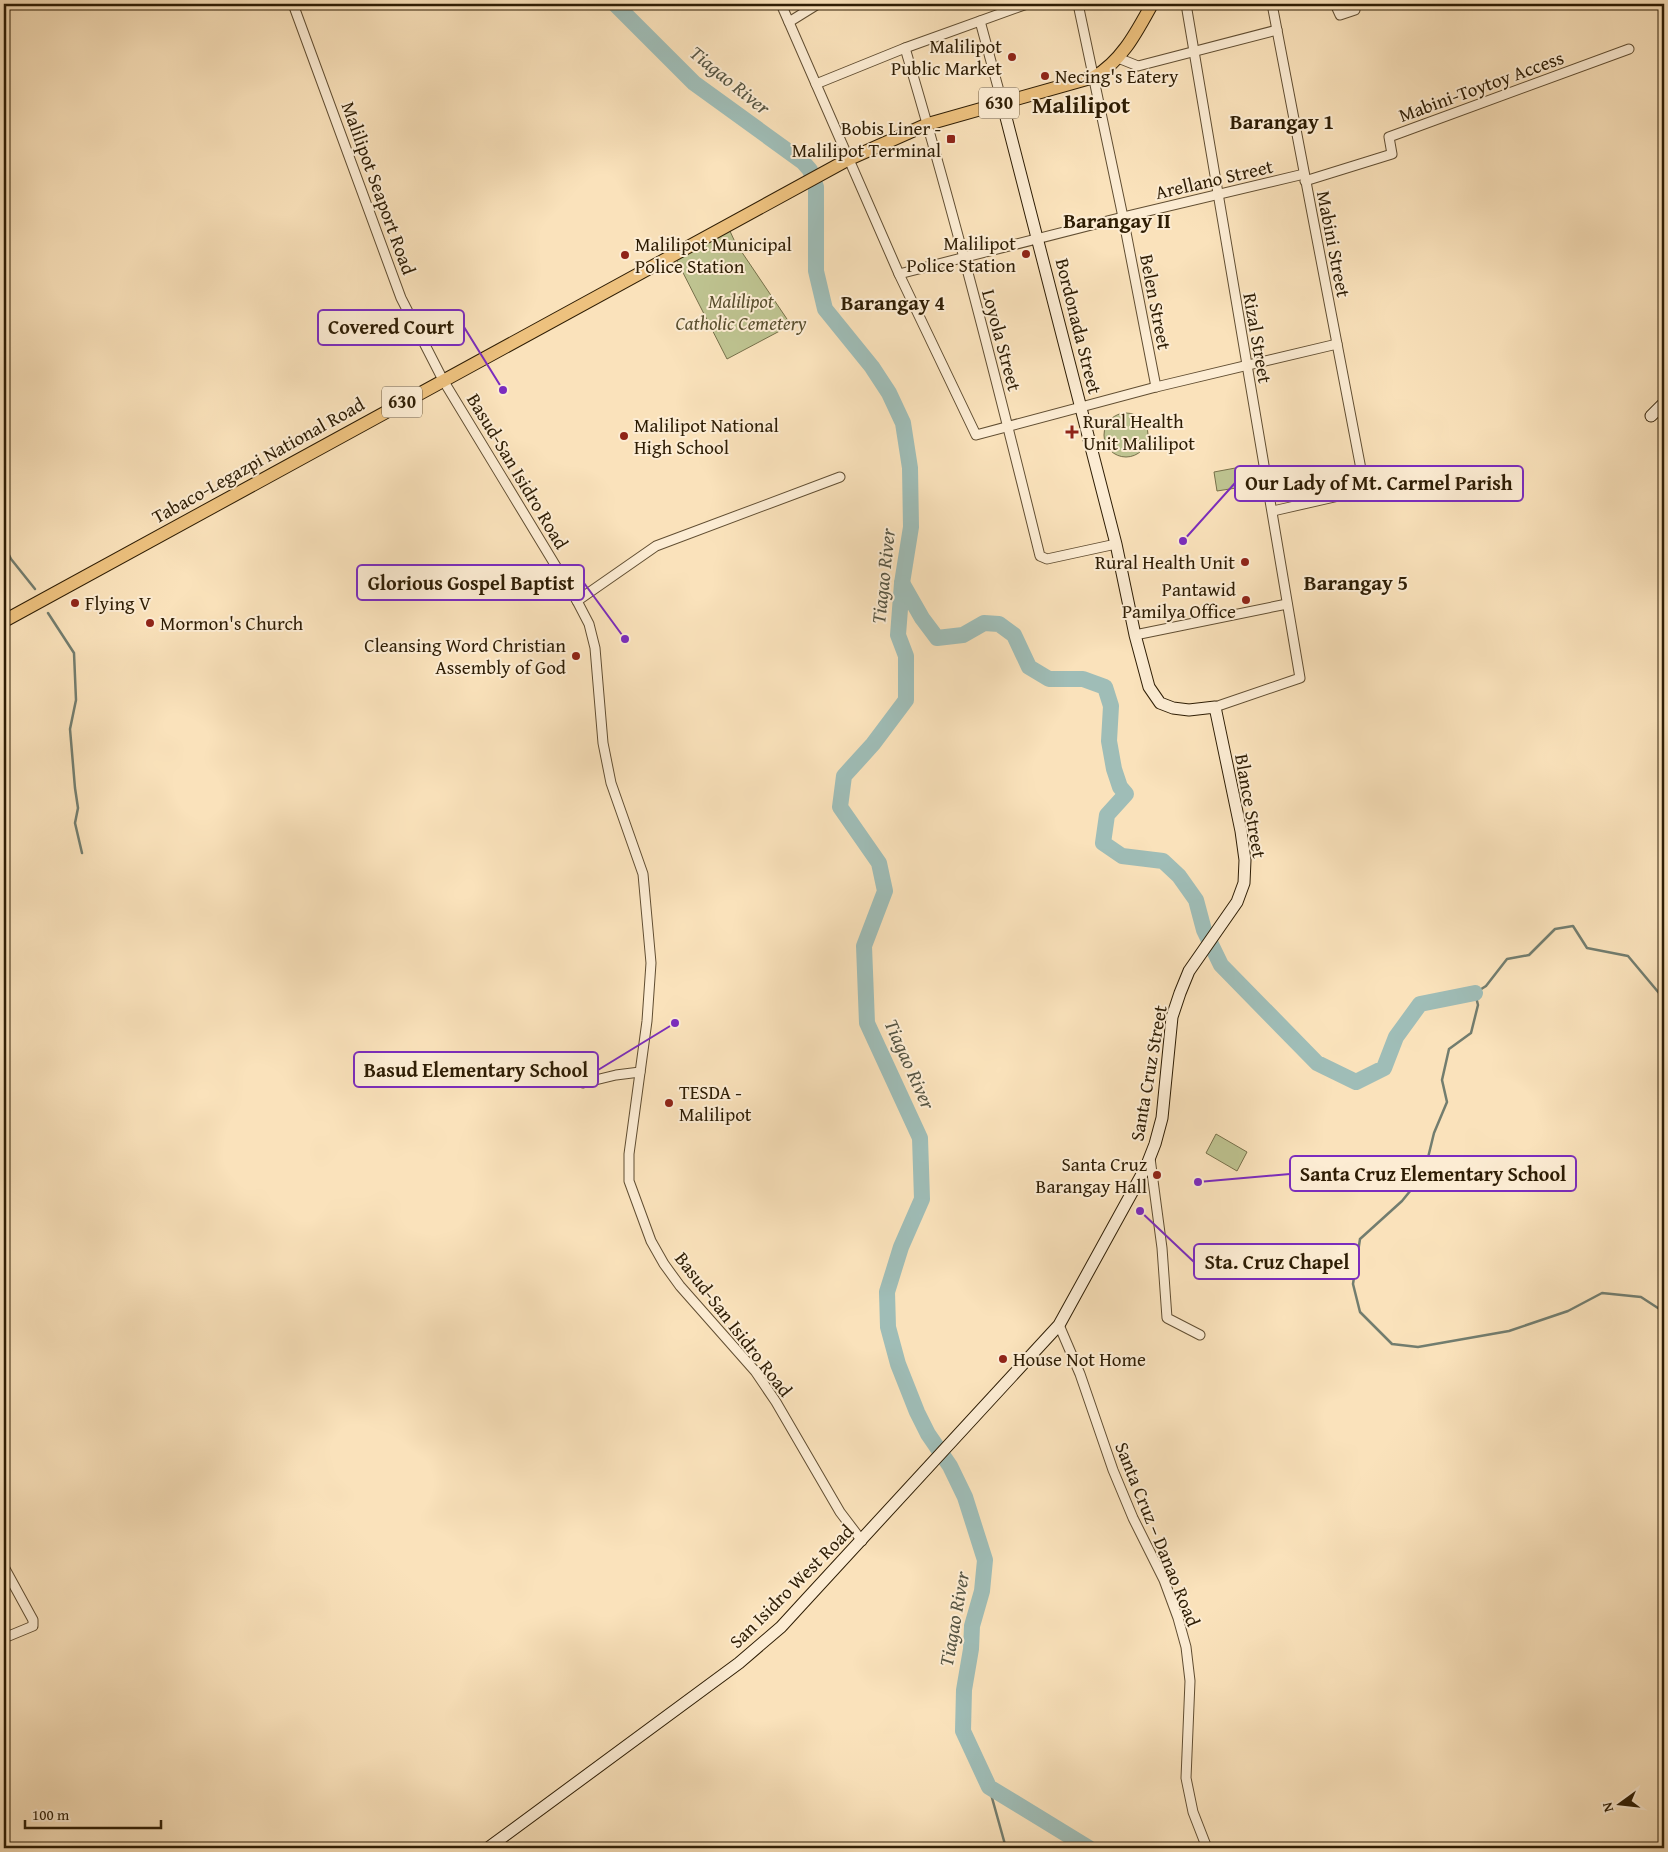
<svg xmlns="http://www.w3.org/2000/svg" width="1668" height="1852" font-family="'Gentium Book Plus',serif">
<rect width="100%" height="100%" fill="#fae2bb"/>
<filter id="stains"><feTurbulence type="fractalNoise" baseFrequency=".004" numOctaves="4"/><feColorMatrix values="0 0 0 0 .2 0 0 0 0 .09 0 0 0 0 .02 0 0 0 .5 -.17"/></filter>
<radialGradient id="worn" r=".72"><stop offset=".6" stop-color="#630" stop-opacity="0"/><stop offset="1" stop-color="#630" stop-opacity=".3"/></radialGradient>
<g fill="#bec390" stroke="#76704a">
<path d="M729,229L735,242L791,325L727,359L676,259Z"/>
<circle cx="1126" cy="435" r="22"/>
<path d="M1246,466L1249,486L1217,491L1214,472Z"/>
<path d="M1216,1134L1247,1152L1237,1171L1206,1153Z"/>
</g>
<g fill="none" stroke-linecap="round" stroke-linejoin="round">
<g stroke="#727d6f" stroke-width="2.5">
<path d="M4,545L11,559L35,589"/>
<path d="M48,613L74,653L76,700L70,729L75,788L78,808L75,823L82,853"/>
<path d="M1664,999L1628,956L1587,948L1573,926L1555,929L1529,955L1507,959L1486,986L1475,993L1478,1005L1471,1033L1449,1049L1442,1080L1447,1102L1434,1133L1424,1174L1402,1201L1360,1239L1353,1284L1360,1312L1392,1344L1418,1347L1509,1331L1568,1311L1602,1293L1641,1297L1664,1312"/>
<path d="M989,1787L1006,1848"/>
</g>
<g stroke="#9fbdb7" stroke-width="16">
<path d="M615,4L694,83L803,162L810,170L816,187V271L825,309L872,367L889,393L903,423L910,468L911,527L902,583L898,635L906,656V700L873,744L844,776L840,807L879,863L885,891L864,946L867,1023L920,1138L922,1199L901,1247L887,1292L888,1327L898,1364L917,1412L928,1434L950,1466L965,1497L985,1560L982,1591L972,1626L971,1649L964,1690L963,1731L989,1787L1089,1848"/>
<path d="M902,583L922,618L937,638L963,635L984,623L999,624L1014,635L1029,667L1049,679H1083L1105,687L1111,706L1109,741L1114,769L1120,787L1126,794L1107,815L1103,843L1122,856L1163,861L1179,876L1196,900L1204,930L1221,965L1317,1063L1356,1082L1384,1068L1396,1037L1420,1004L1475,993"/>
</g>
<defs>
<g id="street">
<path d="M293,4L401,298L443,380L577,601L589,624L595,648L603,743L611,783L643,874L651,963L647,1021L629,1154V1181L651,1241L664,1264L680,1286L755,1371L776,1402L840,1512L862,1541"/>
<path d="M781,4L899,274L976,435L1156,387L1337,344"/>
<path d="M1078,4L1123,217L1156,387"/>
<path d="M1186,4L1300,678L1215,707"/>
<path d="M1272,4L1365,490L1273,511"/>
<path d="M1335,4L1340,15L1355,10"/>
<path d="M980,21L1002,102"/>
<path d="M789,22L818,4"/>
<path d="M905,48C955,216 998,386 1040,556L1047,559L1116,544"/>
<path d="M1118,58L1138,66L1277,30"/>
<path d="M816,84L905,48L1027,4"/>
<path d="M1305,181L1392,154L1389,137L1629,49"/>
<path d="M899,274L1123,217L1304,174"/>
<path d="M577,601L656,546L840,477"/>
<path d="M1135,635L1287,604"/>
<path d="M583,1083L616,1075L640,1072"/>
<path d="M1150,1158L1162,1248L1167,1318L1200,1335"/>
<path d="M1059,1325L1080,1374L1113,1470L1133,1518L1164,1580L1178,1618L1186,1647L1190,1681L1186,1778L1193,1812L1207,1848"/>
<path d="M4,1567L33,1620V1626L4,1638"/>
</g>
<g id="secondary">
<path d="M1651,416L1664,403"/>
<path d="M488,1848L739,1663L781,1627L803,1603L1059,1325L1146,1167L1155,1144L1162,1118L1172,1017L1180,993L1189,971L1237,902L1244,883L1245,860L1241,831L1215,707L1189,710L1173,708L1160,703L1149,687L1135,635L1116,544L1002,102"/>
</g>
<path id="primary" d="M4,621L849,159L928,124L1094,77C1122,61 1137,31 1152,4"/>
</defs>
<use href="#street" stroke="#614e32" stroke-width="11"/>
<use href="#secondary" stroke="#2e1d04" stroke-width="13"/>
<use href="#primary" stroke="#2e1d04" stroke-width="14"/>
<use href="#street" stroke="#fcecd3" stroke-width="9"/>
<use href="#secondary" stroke="#fcecd3" stroke-width="11"/>
<use href="#primary" stroke="#edc17e" stroke-width="12"/>
</g>
<g fill="#8f2418" stroke="#fcecd3" stroke-width="2">
<circle cx="1012" cy="57" r="5"/>
<circle cx="1045" cy="76" r="5"/>
<rect x="946" y="134" width="10" height="10" rx="2.5"/>
<circle cx="1026" cy="254" r="5"/>
<circle cx="625" cy="255" r="5"/>
<path d="M1069.5 424.5h5v5h5v5h-5v5h-5v-5h-5v-5h5z"/>
<circle cx="624" cy="436" r="5"/>
<circle cx="1245" cy="562" r="5"/>
<circle cx="1246" cy="600" r="5"/>
<circle cx="75" cy="603" r="5"/>
<circle cx="150" cy="623" r="5"/>
<circle cx="576" cy="656" r="5"/>
<circle cx="669" cy="1103" r="5"/>
<circle cx="1157" cy="1175" r="5"/>
<circle cx="1003" cy="1359" r="5"/>
</g>
<g text-anchor="middle" stroke-width="4" stroke-linejoin="round" paint-order="stroke">
<g fill="#fcecd3" stroke="#6c5b42" stroke-width="1">
<rect x="979" y="87.5" width="40" height="31" rx="4"/>
<rect x="382" y="386.5" width="40" height="31" rx="4"/>
</g>
<g font-size="18" font-weight="bold" fill="#2e1d04">
<text x="999" y="109">630</text>
<text x="402" y="408">630</text>
</g>
<g font-size="19" fill="#2e1d04" stroke="#fcecd3" text-anchor="start">
<text x="1002" y="53" text-anchor="end">Malilipot<tspan x="1002" dy="22">Public Market</tspan></text>
<text x="1055" y="83">Necing's Eatery</text>
<text x="941" y="135" text-anchor="end">Bobis Liner -<tspan x="941" dy="22">Malilipot Terminal</tspan></text>
<text x="1016" y="250" text-anchor="end">Malilipot<tspan x="1016" dy="22">Police Station</tspan></text>
<text x="635" y="251">Malilipot Municipal<tspan x="635" dy="22">Police Station</tspan></text>
<text x="1083" y="428">Rural Health<tspan x="1083" dy="22">Unit Malilipot</tspan></text>
<text x="634" y="432">Malilipot National<tspan x="634" dy="22">High School</tspan></text>
<text x="1235" y="569" text-anchor="end">Rural Health Unit</text>
<text x="1236" y="596" text-anchor="end">Pantawid<tspan x="1236" dy="22">Pamilya Office</tspan></text>
<text x="85" y="610">Flying V</text>
<text x="160" y="630">Mormon's Church</text>
<text x="566" y="652" text-anchor="end">Cleansing Word Christian<tspan x="566" dy="22">Assembly of God</tspan></text>
<text x="679" y="1099">TESDA -<tspan x="679" dy="22">Malilipot</tspan></text>
<text x="1147" y="1171" text-anchor="end">Santa Cruz<tspan x="1147" dy="22">Barangay Hall</tspan></text>
<text x="1013" y="1366">House Not Home</text>
</g>
<g font-size="19" fill="#2e1d04" stroke="#fcecd3">
<text transform="translate(1481 86) rotate(-20)" y="7">Mabini-Toytoy Access</text>
<text transform="translate(1214 179) rotate(-13)" y="7">Arellano Street</text>
<text transform="translate(379 188) rotate(70)" y="7">Malilipot Seaport Road</text>
<text transform="translate(1334 244) rotate(79)" y="7">Mabini Street</text>
<text transform="translate(1156 302) rotate(79)" y="7">Belen Street</text>
<text transform="translate(1079 326) rotate(76)" y="7">Bordonada Street</text>
<text transform="translate(1258 338) rotate(80)" y="7">Rizal Street</text>
<text transform="translate(1002 340) rotate(75)" y="7">Loyola Street</text>
<text transform="translate(258 460) rotate(-29)" y="7">Tabaco-Legazpi National Road</text>
<text transform="translate(518 471) rotate(59)" y="7">Basud-San Isidro Road</text>
<text transform="translate(1251 806) rotate(80)" y="7">Blance Street</text>
<text transform="translate(1148 1073) rotate(-80)" y="7">Santa Cruz Street</text>
<text transform="translate(734 1324) rotate(52)" y="7">Basud-San Isidro Road</text>
<text transform="translate(1158 1534) rotate(68)" y="7">Santa Cruz – Danao Road</text>
<text transform="translate(791 1586) rotate(-45)" y="7">San Isidro West Road</text>
</g>
<g font-size="19" font-style="italic" fill="#594f2e" stroke="#fcecd3">
<text x="741" y="308">Malilipot<tspan x="741" dy="22">Catholic Cemetery</tspan></text>
</g>
<g font-size="20" font-style="italic" fill="#565543" stroke="#fcecd3">
<text transform="translate(730 80) rotate(39)" y="7">Tiagao River</text>
<text transform="translate(883 576) rotate(-84)" y="7">Tiagao River</text>
<text transform="translate(910 1064) rotate(66)" y="7">Tiagao River</text>
<text transform="translate(954 1619) rotate(-80)" y="7">Tiagao River</text>
</g>
<g font-size="21" font-weight="bold" fill="#2e1d04" stroke="#fcecd3">
<text x="1282" y="129">Barangay 1</text>
<text x="1117" y="228">Barangay Ⅱ</text>
<text x="893" y="310">Barangay 4</text>
<text x="1356" y="590">Barangay 5</text>
</g>
<g font-size="24" font-weight="bold" fill="#2e1d04" stroke="#fcecd3">
<text x="1081" y="113">Malilipot</text>
</g>
</g>
<path fill="none" stroke="#7b2cbf" stroke-width="2" d="M503 390L464 327M1183 541L1235 483M625 639L584 583M675 1023L598 1070M1198 1182L1290 1174M1140 1211L1194 1262"/>
<g fill="#7b2cbf" stroke="#fcecd3" stroke-width="2">
<circle cx="503" cy="390" r="5"/>
<circle cx="1183" cy="541" r="5"/>
<circle cx="625" cy="639" r="5"/>
<circle cx="675" cy="1023" r="5"/>
<circle cx="1198" cy="1182" r="5"/>
<circle cx="1140" cy="1211" r="5"/>
</g>
<g fill="#fcecd3" stroke="#7b2cbf" stroke-width="2">
<rect x="318" y="310" width="146" height="35" rx="5"/>
<rect x="1235" y="466" width="288" height="35" rx="5"/>
<rect x="357" y="565" width="227" height="35" rx="5"/>
<rect x="354" y="1052" width="244" height="35" rx="5"/>
<rect x="1290" y="1156" width="286" height="35" rx="5"/>
<rect x="1194" y="1244" width="165" height="35" rx="5"/>
</g>
<g font-size="20" text-anchor="middle" font-weight="bold" fill="#2e1d04">
<text x="391" y="334">Covered Court</text>
<text x="1379" y="490">Our Lady of Mt. Carmel Parish</text>
<text x="471" y="590">Glorious Gospel Baptist</text>
<text x="476" y="1077">Basud Elementary School</text>
<text x="1433" y="1181">Santa Cruz Elementary School</text>
<text x="1277" y="1269">Sta. Cruz Chapel</text>
</g>
<rect width="1668" height="1852" fill="none" stroke="#fae2bb" stroke-width="20"/>
<rect x="5" y="5" width="1658" height="1842" fill="none" stroke="#2e1d04" stroke-width="2.5"/>
<rect x="10" y="10" width="1648" height="1832" fill="none" stroke="#2e1d04"/>
<g transform="translate(1620 1804) rotate(255)" stroke="#fcecd3" stroke-width="4" paint-order="stroke">
<path d="M0-4L9 19L0 12L-9 19Z" fill="#2e1d04"/>
<text y="-8" font-size="14" font-weight="bold" text-anchor="middle" fill="#2e1d04">N</text>
</g>
<path d="M25 1820v8h136v-8" fill="none" stroke="#2e1d04" stroke-width="2.5"/>
<text x="32" y="1820" font-size="15" fill="#2e1d04" stroke="#fcecd3" stroke-width="4" paint-order="stroke">100 m</text>
<rect width="100%" height="100%" filter="url(#stains)"/>
<rect width="100%" height="100%" fill="url(#worn)"/>
</svg>
